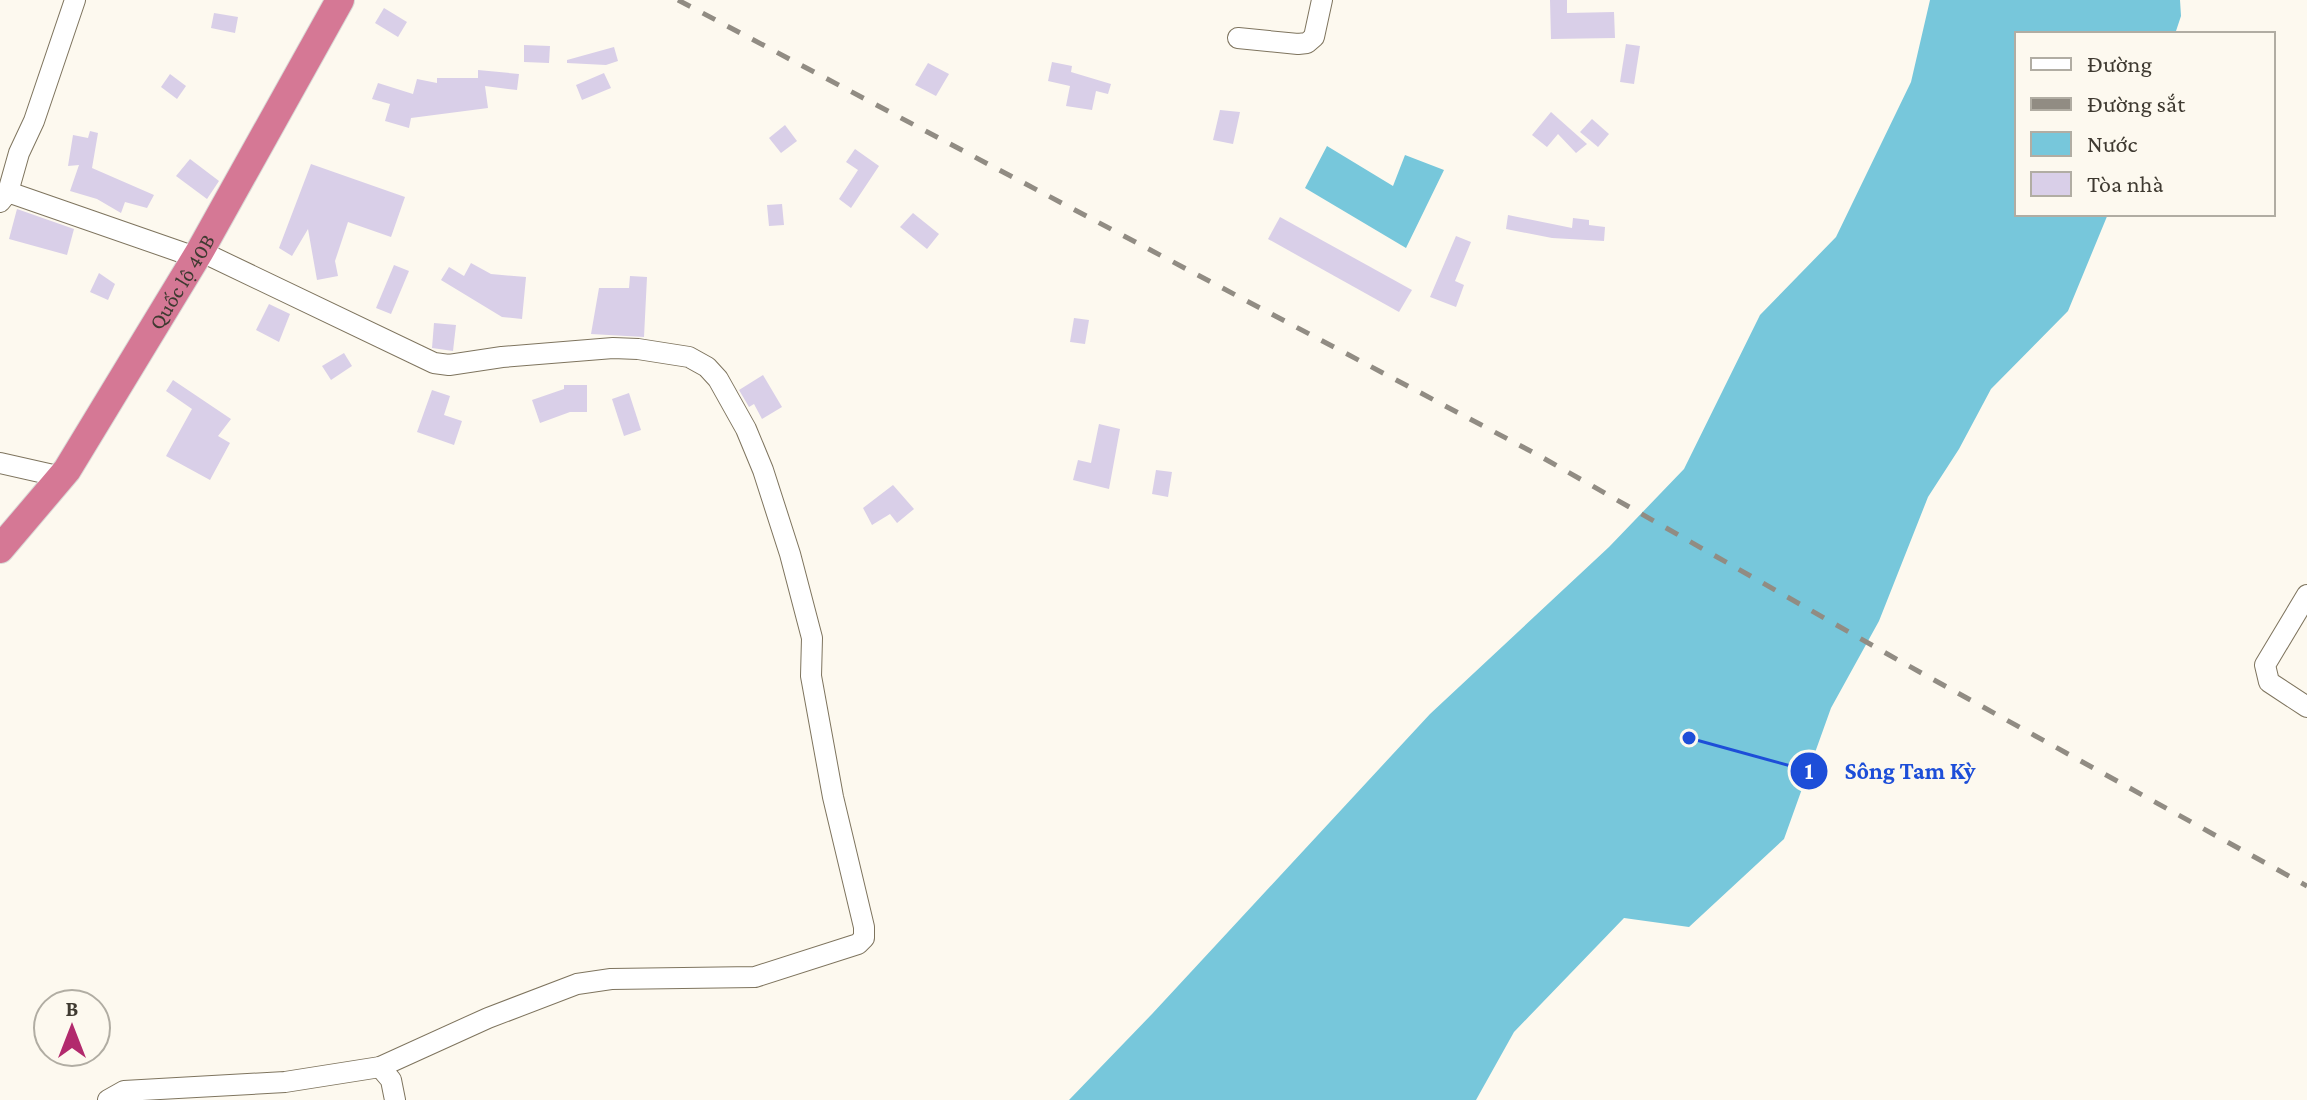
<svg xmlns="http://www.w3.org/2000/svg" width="2307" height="1100" font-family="'Crimson Pro',serif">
<rect width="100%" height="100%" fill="#fdf9ef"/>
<g fill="#77c7db">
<path d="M1930,0H2180L2181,16L2175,34H2017V214H2108L2068,311L1991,389L1959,449L1928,497L1879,621L1831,708L1784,839L1689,927L1624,918L1514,1032L1476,1100H1069L1152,1014L1430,714L1609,547L1684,469L1760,315L1836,237L1911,82Z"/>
<path d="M1327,146L1393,186L1405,155L1444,170L1406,248L1305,188Z"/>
</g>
<g fill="#d9cfe8">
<path d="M1550,0H1567V13L1614,12L1615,38L1551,39Z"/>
<path d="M384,8L407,22L398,37L375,23Z"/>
<path d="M214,13L238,17L235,33L211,28Z"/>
<path d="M1626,44L1640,46L1634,84L1620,82Z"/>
<path d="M524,45L550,46L549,63L524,62Z"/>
<path d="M614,47L618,61L606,65L567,63V60Z"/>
<path d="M1052,62L1072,66L1071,72L1111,84L1108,94L1096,91L1092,110L1066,106L1070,86L1048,81Z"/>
<path d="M928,63L949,74L936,96L915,85Z"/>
<path d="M478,70L519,74L517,90L485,86L488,108L411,118L409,128L385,121L390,104L372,99L378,83L413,94L417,79L437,83V78H478Z"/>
<path d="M604,73L611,88L582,100L576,85Z"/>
<path d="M170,74L186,86L177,99L161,87Z"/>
<path d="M1220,110L1240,112L1233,144L1213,140Z"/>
<path d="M1551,112L1587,144L1576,153L1558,134L1547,147L1532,135Z"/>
<path d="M1592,119L1609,134L1598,147L1580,132Z"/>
<path d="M785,125L797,141L781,153L769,138Z"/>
<path d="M90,131L98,133L92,168L154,195L147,208L125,202L121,213L97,199L70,191L79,165L68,166L73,135L88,138Z"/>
<path d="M855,149L879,166L851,208L839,199L858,170L846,162Z"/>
<path d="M190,159L219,181L207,199L176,176Z"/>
<path d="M311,164L405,197L391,237L348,222L335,261L338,276L317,280L308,229L292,256L279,248Z"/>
<path d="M782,204L784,225L769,226L767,205Z"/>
<path d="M17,209L74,229L67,255L9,239Z"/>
<path d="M913,213L939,234L927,249L900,227Z"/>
<path d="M1508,215L1572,228L1573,218L1589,220V225L1605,227L1604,241L1552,238L1506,229Z"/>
<path d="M1280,217L1412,290L1399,312L1268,239Z"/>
<path d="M1456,236L1471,242L1455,281L1464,285L1456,307L1430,297Z"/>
<path d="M471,263L491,274L526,277L522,319L502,317L441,280L449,267L464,276Z"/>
<path d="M394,265L409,271L391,314L376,308Z"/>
<path d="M99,273L115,284L108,300L90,292Z"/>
<path d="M630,276L647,277L644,337L591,334L599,288H629Z"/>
<path d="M269,304L290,314L279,342L256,330Z"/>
<path d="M1074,318L1089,320L1085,344L1070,342Z"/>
<path d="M434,323L456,325L453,351L432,348Z"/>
<path d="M344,353L352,366L331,380L322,366Z"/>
<path d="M763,375L782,407L762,419L754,404L749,407L739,390Z"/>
<path d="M173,380L231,419L218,436L230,443L210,480L166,456L192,409L166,391Z"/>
<path d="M564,385H587V412H570L540,423L532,400L564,389Z"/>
<path d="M432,390L450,396L444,415L462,421L454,445L417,432Z"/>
<path d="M629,393L641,430L624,436L612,399Z"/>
<path d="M1099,424L1120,429L1109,489L1073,480L1078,460L1091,463Z"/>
<path d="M1156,470L1172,472L1168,497L1152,494Z"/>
<path d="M893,485L914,509L897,523L890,514L872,525L863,508Z"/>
</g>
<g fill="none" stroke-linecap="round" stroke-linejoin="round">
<defs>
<g id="minor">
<path d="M1238,38L1298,44L1307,43L1314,37L1322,0"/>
<path d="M8,192L19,153L34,121L75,0"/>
<path d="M0,202L8,192L195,257"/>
<path d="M0,463L62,477"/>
<path d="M2307,595L2265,665L2269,682L2307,707"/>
<path d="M380,1067L391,1080L395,1100"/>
<path d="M108,1100L124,1091L285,1082L380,1067L488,1018L577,984L611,979L755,977L858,944L864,938V927L833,797L811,676L812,638L790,554L763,470L746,429L718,379L707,367L689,357L638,349L613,348L502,357L449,365L434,363L200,251"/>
</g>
<g id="highway">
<path id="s1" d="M0,549L67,470L200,251L340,0"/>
</g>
</defs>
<use href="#minor" stroke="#7e745e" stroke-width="22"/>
<use href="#highway" stroke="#d9d8d6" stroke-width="30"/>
<use href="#minor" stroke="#fff" stroke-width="20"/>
<use href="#highway" stroke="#d57895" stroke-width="28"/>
<path stroke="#918c83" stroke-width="5" stroke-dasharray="14 14" stroke-linecap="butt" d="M678,0L1538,455L1898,660L2307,886"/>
</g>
<g text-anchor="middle" stroke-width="7" stroke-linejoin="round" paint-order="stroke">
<g font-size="22" fill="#3f3a31" stroke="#fdf9ef">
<text dy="8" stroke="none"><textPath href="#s1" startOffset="324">Quốc lộ 40B</textPath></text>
</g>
</g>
<path fill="none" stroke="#1d4ed8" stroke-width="3" d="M1689 738L1809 771"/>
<g fill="#1d4ed8" stroke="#fdf9ef" stroke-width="3">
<circle cx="1689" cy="738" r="8"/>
<circle cx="1809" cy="771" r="20"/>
</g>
<g font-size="24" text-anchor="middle" font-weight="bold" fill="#fff">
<text x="1809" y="779">1</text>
</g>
<g font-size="24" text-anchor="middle" font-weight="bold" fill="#1d4ed8" stroke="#fdf9ef" stroke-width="7" stroke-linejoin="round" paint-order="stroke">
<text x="1910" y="779">Sông Tam Kỳ</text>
</g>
<rect x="2015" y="32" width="260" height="184" fill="#fdf9ef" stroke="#b1ada3" stroke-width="2"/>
<rect x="2031" y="58" width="40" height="12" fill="#ffffff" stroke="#b1ada3" stroke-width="2"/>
<text x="2087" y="72" font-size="24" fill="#3f3a31">Đường</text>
<rect x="2031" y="98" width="40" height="12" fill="#918c83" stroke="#b1ada3" stroke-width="2"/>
<text x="2087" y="112" font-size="24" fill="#3f3a31">Đường sắt</text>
<rect x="2031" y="132" width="40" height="24" fill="#77c7db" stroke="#b1ada3" stroke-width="2"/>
<text x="2087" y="152" font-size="24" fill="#3f3a31">Nước</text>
<rect x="2031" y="172" width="40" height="24" fill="#d9cfe8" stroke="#b1ada3" stroke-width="2"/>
<text x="2087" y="192" font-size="24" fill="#3f3a31">Tòa nhà</text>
<g transform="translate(72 1028)"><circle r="38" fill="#fdf9ef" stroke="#b1ada3" stroke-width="2"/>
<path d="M0-6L14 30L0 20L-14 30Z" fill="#b22a6d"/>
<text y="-12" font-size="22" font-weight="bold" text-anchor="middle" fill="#3f3a31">B</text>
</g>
</svg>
